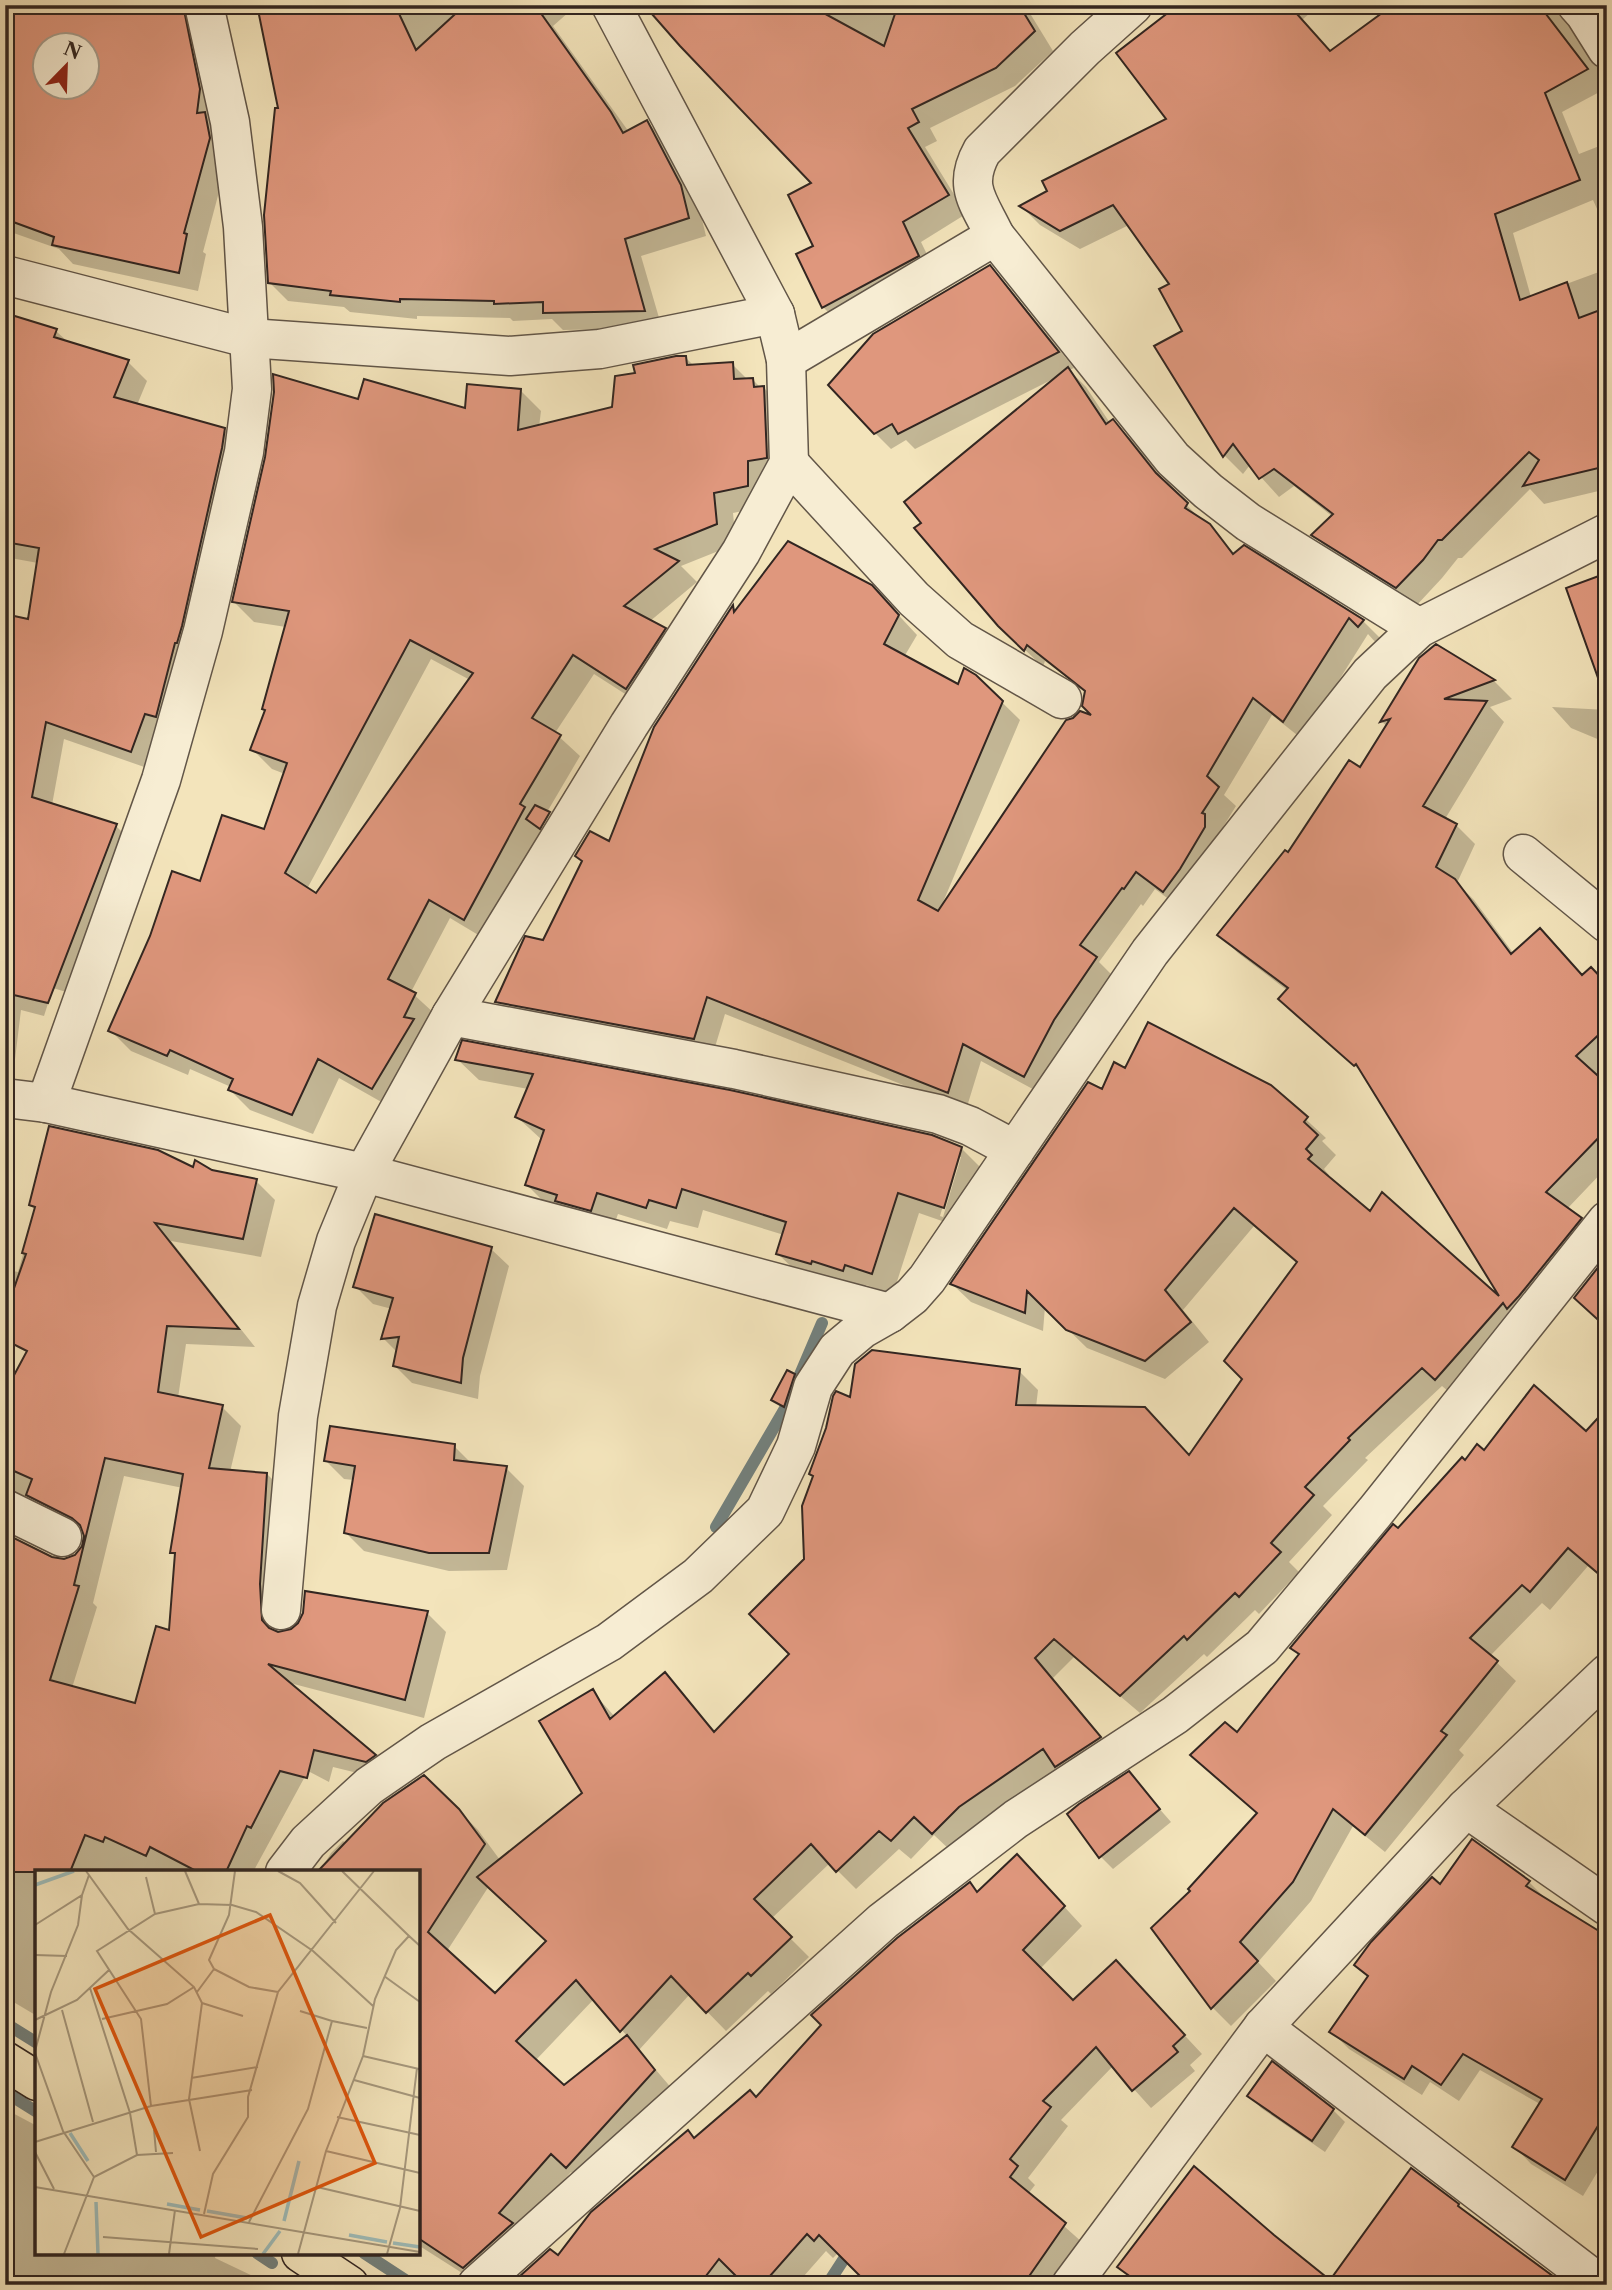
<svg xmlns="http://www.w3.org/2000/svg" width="1612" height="2290" font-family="'Libre Caslon Text',serif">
<rect width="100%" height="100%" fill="#f3e4bb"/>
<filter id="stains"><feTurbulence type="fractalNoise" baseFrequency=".00286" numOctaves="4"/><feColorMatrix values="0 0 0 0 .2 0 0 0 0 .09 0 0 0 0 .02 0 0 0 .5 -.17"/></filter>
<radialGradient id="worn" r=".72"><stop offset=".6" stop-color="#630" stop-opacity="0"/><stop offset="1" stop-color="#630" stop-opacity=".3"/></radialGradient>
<g fill="#0003" fill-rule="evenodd">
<path d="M5,5H213L228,158L203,252L206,254L198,291L73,264L59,249L5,230ZM46,46H88V88H46Z"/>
<path d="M259,5H577L553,26L629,132L647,122L665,140L698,203L706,236L641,256L662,328L563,330L552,319L513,321L510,318L417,316V319L350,312L344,307L288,301L270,283L280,109Z"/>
<path d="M825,5H1036L1031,15L1053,51L1015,86L930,128L937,141L925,147L966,214L921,242L937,275L842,326L823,307L816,246L814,183L820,13Z"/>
<path d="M1178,5H1319L1302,20L1331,53L1396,5H1561L1579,40L1607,82V88L1562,112L1579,154L1607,143V231L1593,200L1513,233L1531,297L1607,269V489L1544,504L1530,489L1462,558H1458L1442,578L1416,606L1332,554L1314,535L1333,517L1294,486L1279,497L1250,465L1243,474L1225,456L1157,347L1184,331L1171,285L1129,225L1080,249L1040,225L1022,207L1169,120Z"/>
<path d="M990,267L1005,283L1074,368L1069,370L1086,387L1110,423L1113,421L1131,439L1170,488L1236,555L1244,548L1363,621L1381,639L1377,644L1368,634L1302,739L1272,715L1224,795L1236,806L1220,832L1222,834L1182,909L1155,889L1143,906L1141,904L1099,962L1114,977L1042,1094L981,1061L966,1110L725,1014L712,1057L515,1020L497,1002L544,942L610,843L733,607L737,611L890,606L917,635L904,657L958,686L975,676L1020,720L941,907L1097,719L1087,693L1045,661L1043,667L999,625L1057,377L915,449L906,440L891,449L875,433Z"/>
<path d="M5,315L56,331L70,344L128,362L147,381L137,405L224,430L243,449L150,769L64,739L52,805L116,826L134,844L76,995L53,988L44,1016L21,1010L13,1076L5,1075V616L29,621L38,563L5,557Z"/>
<path d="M686,358L694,366L732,364L748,380H753L761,388H764L784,408L767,506L733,513L736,544L681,566L697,582L649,622L664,630L684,650L647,708L594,674L555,733L580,756L540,824L544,829L485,939L450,918L411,992L435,1014L392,1108L339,1078L313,1134L250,1110L230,1090L231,1087L190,1069L188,1075L131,1051L111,1031L202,883L265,831L285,774L272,769L252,749L266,711L286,627L254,622L234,602L360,401L466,410L521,391L541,411L539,427L614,409L637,374ZM431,659L470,680L316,895L307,889Z"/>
<path d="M1436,646L1494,681L1512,699L1490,707L1504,722L1445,819L1456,825L1475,844L1457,883L1474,900L1514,954L1607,985V1167L1567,1209L1599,1238L1455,1397L1442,1386L1365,1458L1368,1460L1323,1506L1332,1515L1289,1562L1299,1572L1259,1614L1255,1610L1207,1657L1204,1654L1140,1713L1074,1657L1053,1678L1118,1757L952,1852L934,1835L911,1859L899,1849L856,1889L830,1863L771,1919L809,1957L771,1994L768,1991L726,2031L690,1994L639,2050L673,2090L585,2186L571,2172L519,2231L481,2285L418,2245V1872H319L331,1853L343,1841L346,1843L458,1810L478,1830L500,1860L584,1794L592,1691L615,1717L664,1675L716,1732L792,1654L806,1560L815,1478L811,1474L851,1399L1019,1371L1038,1390L1036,1407L1190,1457L1244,1379L1298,1263L1254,1226L1183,1310L1209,1342L1165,1379L1087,1348L1045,1307L1043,1331L971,1302L952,1284L1103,1092L1125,1071L1270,1086L1326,1138L1322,1141L1336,1155L1324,1169L1329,1175L1327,1177L1370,1213L1504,1303L1364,1074L1300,1018L1288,991L1238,953L1220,935L1360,769L1387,726L1382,722L1420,659ZM489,1886L548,1942L495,1995L447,1951ZM594,1999L628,2037L564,2087L535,2061Z"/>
<path d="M1552,707L1607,710V743L1571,728Z"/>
<path d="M457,1059L961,1148L983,1170L965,1229L919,1213L893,1294L866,1285L864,1291L800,1275L778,1254L784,1235L703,1210L698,1228L670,1221L667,1229L618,1214L612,1231L548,1206L527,1185L542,1140L517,1117L528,1089L479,1080ZM957,1157H961L943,1217L940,1216Z"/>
<path d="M194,1169L256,1181L275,1200L261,1257L171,1241L255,1347L186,1344L178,1398L222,1407L241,1426L230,1472L267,1474L286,1493L278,1634L427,1613L446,1632L424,1718L286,1682L375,1756L393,1774L386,1780L333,1767L329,1782L308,1771L253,1872H37V2016L5,1997V1535L52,1558L63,1561L75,1557L83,1547L85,1535L84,1532L35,1508L5,1517V1389L46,1403L60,1366L18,1348L5,1335V1303L13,1271L18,1272L36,1209L31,1204ZM124,1476L183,1488L171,1552L177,1557L171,1632L136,1705L72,1688L97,1607L93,1603Z"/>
<path d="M491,1249L509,1266L480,1376L478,1399L412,1383L395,1366L398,1353L383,1338L392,1309L373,1304L355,1286Z"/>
<path d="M794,1375L800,1381L790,1411L773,1400Z"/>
<path d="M1607,1411V1582L1588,1566L1550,1610L1542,1603L1490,1656L1516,1681L1459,1750L1464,1755L1385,1852L1353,1826L1311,1901L1258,1962L1276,1981L1231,2026L1212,2007L1193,1891L1258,1815L1192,1755L1238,1734L1300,1655L1292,1648L1398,1531L1465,1462L1485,1452L1586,1433Z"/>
<path d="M454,1446L472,1464L506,1468L524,1486L507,1570L449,1571L364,1551L346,1533L354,1480L344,1479L326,1461Z"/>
<path d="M1129,1774L1171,1822L1113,1869L1101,1857L1070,1815Z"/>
<path d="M1035,1875L1082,1926L1040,1969L1073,2003L1134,1981L1202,2054L1190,2065L1195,2071L1151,2108L1113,2066L1061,2120L1068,2126L1028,2178L1035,2185L1028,2194L1083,2243L1054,2285H871L839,2252L833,2258L826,2251L796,2285H513L559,2257L695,2140L757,2099L970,1884L978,1892Z"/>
<path d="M1529,1882L1546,1899L1607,1939V2156L1583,2196L1531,2164L1514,2146L1540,2104L1480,2070L1459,2101L1430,2082L1422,2095L1349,2049L1332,2032L1369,1978L1357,1965L1440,1886Z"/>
<path d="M1249,2095L1333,2110L1345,2122L1325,2152L1261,2108Z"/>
<path d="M7,2110L37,2126V2253H216L215,2258L272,2285H5Z"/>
<path d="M1458,2206L1561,2285H1122L1128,2276L1119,2266L1330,2283Z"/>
</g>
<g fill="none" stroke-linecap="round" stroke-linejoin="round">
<g stroke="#73807c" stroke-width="12">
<path d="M716,1527L787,1405L822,1323"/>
<path d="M5,2023L37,2043"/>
<path d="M5,2092L37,2112"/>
<path d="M257,2253L272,2263"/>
<path d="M364,2253L413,2285"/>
<path d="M827,2285L851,2248"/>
</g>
</g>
<g fill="#df977d" stroke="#322621" stroke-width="2" fill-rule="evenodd">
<path d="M5,5H183L200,89L197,113L205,112L210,138L184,233L187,234L179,273L52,245L54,237L5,219ZM46,46H88V88H46Z"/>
<path d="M257,5H395L416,50L465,5H535L611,112L623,133L647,120L681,185L689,218L625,239L645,311L543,313V302L494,304V301L400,299V302L330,295L331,291L268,283L264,215L275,108H278Z"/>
<path d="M644,5H809L884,46L898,5H1019L1035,31L996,68L912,109L919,122L908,128L949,195L903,222L919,256L822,308L796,254L813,246L788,195L811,183L680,46Z"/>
<path d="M1178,5H1289L1330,51L1393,5H1539L1588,69L1545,93L1580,180L1495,214L1520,300L1567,282L1579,318L1600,310L1607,330V466L1523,486L1539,460L1529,452L1442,540H1438L1423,560L1396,588L1311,535L1333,514L1274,469L1259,479L1233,444L1223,457L1154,346L1182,331L1159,289L1169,284L1113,205L1060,231L1019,206L1047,191L1042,181L1166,119L1116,53Z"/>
<path d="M990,265L1059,352L898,434L892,424L874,434L828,385L873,334Z"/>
<path d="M5,313L57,329L54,337L129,360L114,397L225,428L222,448L182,626L177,643H175L156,717L145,714L131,752L46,722L32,797L117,824L48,1003L5,993V614L28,619L39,548L5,542Z"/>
<path d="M676,356H686L687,365L733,362L734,379L753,378L754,387L764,386L767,458L748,461V486L714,493L717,524L655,549L679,561L624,606L666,628L626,689L573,655L532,718L561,735L520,804L525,807L464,920L429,900L388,979L416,993L404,1017L414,1019L372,1089L318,1059L292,1115L228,1090L233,1079L170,1050L167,1056L108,1031L150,936L172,871L200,881L222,815L264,829L287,763L250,750L265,710L262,709L289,611L232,602L265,457L274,392L273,374L358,399L364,379L465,408L467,384L521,389L518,430L612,407L615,376L635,373L633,365ZM410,640L473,673L316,893L285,873Z"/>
<path d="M1068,367L1106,424L1113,419L1156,473L1188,503L1185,508L1210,524L1233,554L1244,545L1364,620L1358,627L1349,618L1283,722L1253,698L1207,776L1219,787L1202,813L1205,814V827L1180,869L1163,892L1136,872L1124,889L1122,888L1080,945L1097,957L1054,1020L1024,1077L963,1044L948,1093L707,997L694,1039L495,1002L525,936L543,940L582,861L575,856L590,831L609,841L654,727L733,605L734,612L788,541L872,585L899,615L884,644L958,684L964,668L976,675L1003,701L918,900L938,911L1066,720L1073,718L1080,711L1091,715L1082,706L1085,691L1027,645L1024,651L998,626L914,528L921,523L904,502Z"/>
<path d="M1607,573V688L1602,689L1566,588Z"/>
<path d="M1436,644L1495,680L1444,699L1487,701L1423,806L1457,824L1436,867L1455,879L1511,954L1540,928L1582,975L1591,967L1607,984V1027L1576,1056L1607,1084V1129L1546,1192L1582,1218L1519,1296L1507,1309L1503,1303L1435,1380L1422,1368L1348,1438L1350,1440L1305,1487L1314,1495L1271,1543L1281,1552L1239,1597L1235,1593L1187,1640L1184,1636L1120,1696L1054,1639L1035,1658L1101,1737L1055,1767L1043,1749L959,1807L932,1834L914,1817L891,1841L879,1831L836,1872L811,1844L754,1899L792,1937L751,1976L748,1973L706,2013L671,1976L620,2032L576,1980L516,2041L564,2085L627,2035L655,2070L566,2168L551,2154L499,2213L513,2223L463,2268L418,2238V1872H317L383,1803L424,1775L459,1809L485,1844L428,1932L495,1993L546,1941L477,1877L582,1793L539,1721L593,1689L610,1719L665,1672L714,1732L789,1654L749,1614L804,1559L802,1506L813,1476L809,1474L826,1428L833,1396L836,1391L850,1397L855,1364L872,1350L1020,1369L1016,1405L1145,1407L1189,1455L1242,1379L1224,1361L1297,1262L1234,1208L1165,1290L1191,1322L1145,1361L1066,1330L1027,1291L1025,1313L950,1284L1088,1082L1102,1089L1114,1062L1125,1068L1148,1022L1271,1085L1308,1117L1304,1122L1318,1135L1306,1149L1312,1155L1308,1159L1370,1211L1382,1192L1499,1296L1356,1064L1354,1066L1278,999L1288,988L1217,935L1285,850L1288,852L1349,760L1360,767L1390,719L1380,722L1419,658Z"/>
<path d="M535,805L550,812L540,829L526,819Z"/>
<path d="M462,1040L730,1090L932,1135L962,1147L944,1208L898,1193L872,1274L845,1265L843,1271L812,1261L811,1264L776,1254L786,1222L682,1189L676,1208L649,1200L646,1208L597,1193L591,1211L555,1201L557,1195L525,1185L544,1130L515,1117L533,1074L455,1060Z"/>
<path d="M49,1126L158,1150L193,1167L195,1160L212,1170L257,1179L243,1239L155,1223L239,1329L167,1326L158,1392L223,1405L209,1468L267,1473L260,1584L262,1620L269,1628L278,1632L291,1629L298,1623L303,1613L305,1591L428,1611L405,1700L268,1664L376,1755L366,1762L314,1750L307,1778L280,1771L251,1828L247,1826L226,1872H198L150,1847L146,1856L105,1837L103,1842L85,1835L70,1872H5V1547L10,1536L52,1557L64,1559L75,1555L82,1546L84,1536L80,1525L72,1518L26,1495L32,1479L5,1467V1392L27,1351L5,1340V1314L26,1254L22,1253L35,1207L29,1205ZM105,1458L183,1474L170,1553H175L169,1630L156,1626L135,1703L50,1680L79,1586L74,1585Z"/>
<path d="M375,1214L492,1247L463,1358L461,1383L393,1366L399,1337L381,1339L393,1298L353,1287Z"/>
<path d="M1607,1256V1328L1574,1298Z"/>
<path d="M787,1370L795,1374L784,1407L771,1400Z"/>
<path d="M1534,1385L1586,1431L1607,1408V1581L1568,1548L1530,1592L1522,1585L1470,1638L1498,1661L1441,1731L1447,1735L1365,1835L1333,1809L1293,1882L1240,1942L1258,1961L1211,2009L1151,1928L1190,1891L1188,1889L1257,1813L1190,1755L1225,1722L1237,1732L1299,1654L1290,1648L1393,1524L1398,1528L1462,1457L1465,1460L1477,1444L1484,1450Z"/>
<path d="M330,1426L455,1444L454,1460L507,1466L489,1553H429L344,1533L355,1466L324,1461Z"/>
<path d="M1129,1771L1160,1809L1099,1858L1067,1814L1079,1804Z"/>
<path d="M1472,1839L1530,1881L1526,1886L1607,1936V2111L1565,2180L1512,2147L1542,2099L1463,2054L1441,2085L1412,2066L1404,2079L1329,2032L1368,1976L1354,1965L1371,1942L1432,1877L1440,1884Z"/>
<path d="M1017,1854L1065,1906L1023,1950L1073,2000L1116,1960L1185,2035L1173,2046L1178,2052L1132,2091L1096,2047L1043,2101L1051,2107L1010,2159L1018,2166L1010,2177L1066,2223L1023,2285H869L819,2235L814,2241L807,2234L762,2285H745L719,2259L699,2285H510L550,2249L558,2255L591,2212L688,2130L694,2138L750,2090L756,2097L821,2025L811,2015L897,1938L970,1882L977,1892Z"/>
<path d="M1272,2061L1334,2109L1312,2141L1247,2096Z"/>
<path d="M1194,2166L1274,2235L1330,2280L1411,2168L1459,2204L1458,2206L1565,2285H1142L1117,2267Z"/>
</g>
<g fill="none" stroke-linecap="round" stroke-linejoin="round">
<defs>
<g id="minor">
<path d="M1577,5L1585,14L1607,49"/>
<path d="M995,236L1173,459L1208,491L1248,522L1419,628"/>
<path d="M5,275L248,338L510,356L600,349L775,314"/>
<path d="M786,360L995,236C979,202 962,187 982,151L1085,48L1133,5"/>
<path d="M789,463L914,599L960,640L1062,699"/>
<path d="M1523,854L1607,923"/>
<path d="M451,1016L734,1069L938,1114L970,1126L1015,1150"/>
<path d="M5,1098L46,1103L364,1173L890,1313"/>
<path d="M46,1103L161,780L203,631L244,452L252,389L243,227L230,122L204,5"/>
<path d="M5,1509L62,1537"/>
<path d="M281,1610L298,1416L317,1306L336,1241L364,1173L451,1016L629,725L741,552L789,463L786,360L775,314L611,5"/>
<path d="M1466,1808L1607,1906"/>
<path d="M285,1872L308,1842L369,1786L433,1742L609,1642L698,1576L765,1511L796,1446L813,1387L837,1350L862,1329L890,1313L912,1296L927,1279L1150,952L1370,674L1419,628L1607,533"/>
<path d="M1263,2027L1601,2285"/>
<path d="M477,2285L883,1921L1016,1819L1175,1715L1262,1647L1375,1512L1607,1221"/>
<path d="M1071,2285L1263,2027L1466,1808L1607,1674"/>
</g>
<g id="major">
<path d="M5,2061L37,2081"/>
<path d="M301,2253L349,2285"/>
</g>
</defs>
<use href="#minor" stroke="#625648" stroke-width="41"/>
<use href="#major" stroke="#322621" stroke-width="41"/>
<use href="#minor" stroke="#f7edd3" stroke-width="38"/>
<use href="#major" stroke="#f3e4bb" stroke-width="38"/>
</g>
<g transform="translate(35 1870)">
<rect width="385" height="385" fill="#f3e4bb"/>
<path fill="none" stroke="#9ebcb9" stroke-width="3.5" d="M0,15L39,1M35,263L53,291M61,332L63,384M132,334L165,340M172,341L212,348M249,351L264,291M314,365L352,372M358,373L385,377M228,384L245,361"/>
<path fill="none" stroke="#a6987d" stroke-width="2" d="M51,1L93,59L159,117L167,133L154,229L165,281M150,1L164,34M243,1L265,13L301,53M307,1L374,66M111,7L120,44M0,55L47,25L54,5M0,85L32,86M179,99L214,117L243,122M349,106L385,132M55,118L95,243L102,285M162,122L179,99L174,90L194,45L200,1M167,133L208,146M27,140L58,252M265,141L297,151M67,149L132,134L159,117M0,150L42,130L74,100M0,181L16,122L43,55L47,25M0,183L28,261L59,307M328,186L384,199M156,208L223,197M319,210L385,228M116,236L106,149L62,81L120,44L164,34L197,35L221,42L278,81L338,136M302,247L385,265M119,260L121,282M0,272L116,236L217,220M291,281L385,303M0,282L19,319M0,317L385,382M282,317L385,341M169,344L178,304L213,247V227L243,122L339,1M214,352L273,239L297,151L332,158M68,367L223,379M29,384L59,307L102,285L138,283M134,384L140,340M263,384L291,281L328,186L340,129L361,80L374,66L385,76M352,384L365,338L382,198"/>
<path fill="#df560d" fill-opacity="0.15" stroke="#df560d" stroke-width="3.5" d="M235,45L340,293L166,367L60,119Z"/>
<rect width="385" height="385" fill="none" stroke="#322621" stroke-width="3.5"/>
</g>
<rect width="1612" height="2290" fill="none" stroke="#f3e4bb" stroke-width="28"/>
<rect x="7" y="7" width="1598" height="2276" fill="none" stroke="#322621" stroke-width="3.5"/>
<rect x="14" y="14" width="1584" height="2262" fill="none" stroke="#322621" stroke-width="2"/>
<g transform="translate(66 66) rotate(23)"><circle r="33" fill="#f7edd3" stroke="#a89d8c" stroke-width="2"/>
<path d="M0-5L12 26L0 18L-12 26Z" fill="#8f2418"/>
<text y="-10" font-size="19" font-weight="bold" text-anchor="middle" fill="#322621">N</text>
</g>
<rect width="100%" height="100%" filter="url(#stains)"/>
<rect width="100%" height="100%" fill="url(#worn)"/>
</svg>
